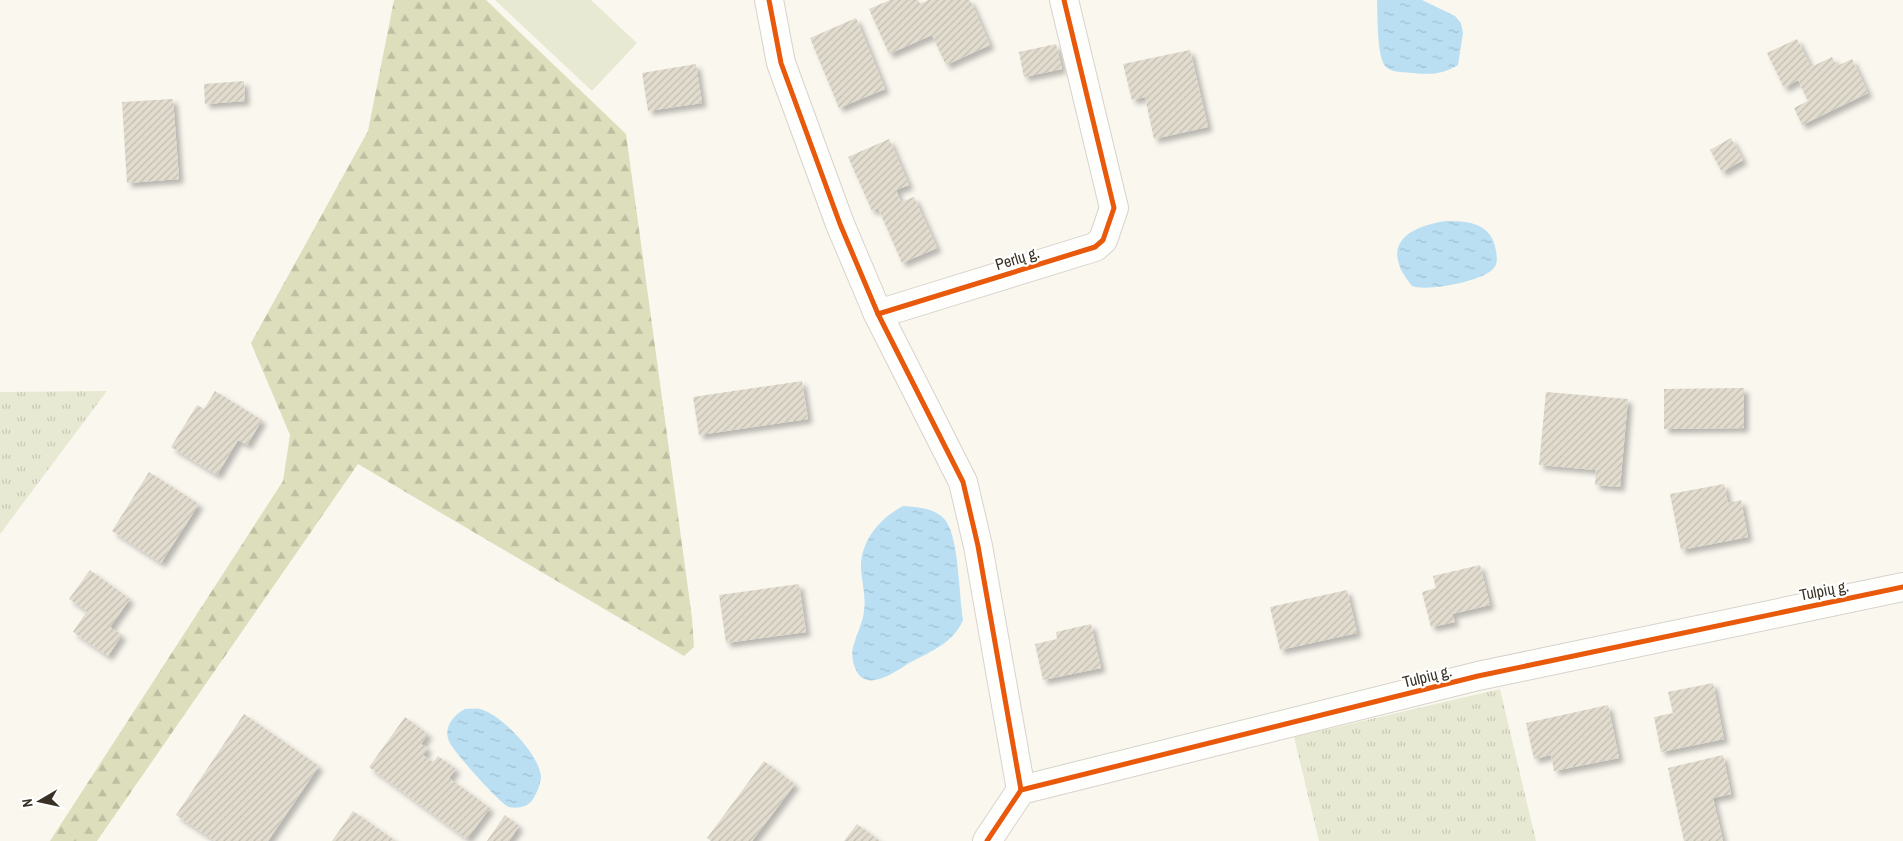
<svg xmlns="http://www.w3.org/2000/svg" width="1903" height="841" font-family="'Archivo Narrow',sans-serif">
<defs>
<pattern id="grass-tufts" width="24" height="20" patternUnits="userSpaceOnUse" patternTransform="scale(1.25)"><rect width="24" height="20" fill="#e8e9d3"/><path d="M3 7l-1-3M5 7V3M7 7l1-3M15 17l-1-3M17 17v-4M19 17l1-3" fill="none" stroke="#c8c8b5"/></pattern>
<pattern id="forest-firs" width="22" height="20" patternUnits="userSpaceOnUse" patternTransform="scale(1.25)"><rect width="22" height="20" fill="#dcdebc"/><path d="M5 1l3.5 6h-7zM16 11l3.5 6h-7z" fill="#bdbfa1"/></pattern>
<pattern id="water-ripples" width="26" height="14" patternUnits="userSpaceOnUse" patternTransform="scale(1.25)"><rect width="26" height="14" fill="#badff3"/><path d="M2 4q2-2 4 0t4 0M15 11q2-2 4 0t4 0" fill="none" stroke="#a0c0d0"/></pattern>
<pattern id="building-hatch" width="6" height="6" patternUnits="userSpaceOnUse" patternTransform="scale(1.25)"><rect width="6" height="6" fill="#e2dccf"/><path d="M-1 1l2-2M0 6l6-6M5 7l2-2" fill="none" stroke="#c2bdb1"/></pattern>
<filter id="shadow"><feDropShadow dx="4.5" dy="4.5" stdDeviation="2.5" flood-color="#0004"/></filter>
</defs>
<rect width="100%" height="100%" fill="#faf7ef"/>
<g fill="url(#grass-tufts)">
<path d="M107,391L0,534V392Z"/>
<path d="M1500,689L1536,841H1319L1294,737Z"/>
</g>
<path fill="url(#forest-firs)" d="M394,0H486L626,134L692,618L694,647L684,656L358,464L97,841H50L283,481L290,435L251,343L368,131Z"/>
<path fill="#e8e9d3" d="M495,0H591L637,43L592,91Z"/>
<g fill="url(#water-ripples)">
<path d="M1377,0H1422L1455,16L1461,23L1463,33L1458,65C1443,74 1430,75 1413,73C1405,72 1394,73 1387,68C1376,60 1378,14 1377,0Z"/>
<path d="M1446,221C1469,221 1492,223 1496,251C1497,257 1498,264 1493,269C1483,281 1427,292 1412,286C1379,246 1406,227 1446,221Z"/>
<path d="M903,506C918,507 936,508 946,521C959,540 959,595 963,620C954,642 932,651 911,662C897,670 867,694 856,670C852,662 851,652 854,644C857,633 863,622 864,611C866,597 862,583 861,569C860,541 880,518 903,506Z"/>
<path d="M465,709C470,709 476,708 480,709C501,714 541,756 541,778C540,786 537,792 533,799C528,807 518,809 509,807C501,805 454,752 450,743C442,729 453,715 465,709Z"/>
</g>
<g fill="url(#building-hatch)" filter="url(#shadow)">
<path d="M890,0H918L920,4L928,0H970L990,45L946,65L932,35L889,54L869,9Z"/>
<path d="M856,18L885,89L839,108L810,38Z"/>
<path d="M1797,39L1811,67L1832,57L1837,66L1852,59L1868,93L1802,125L1794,108L1808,101L1798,80L1784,88L1767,53Z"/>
<path d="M1056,44L1062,69L1024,77L1019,52Z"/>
<path d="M1190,50L1208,127L1154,139L1145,97L1132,100L1123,64Z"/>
<path d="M696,64L702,103L648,111L642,73Z"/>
<path d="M244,81L245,101L205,104L204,84Z"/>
<path d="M173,99L179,179L127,183L122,102Z"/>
<path d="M1731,138L1743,160L1722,172L1710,150Z"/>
<path d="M889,139L909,185L896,190L901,202L914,197L937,248L902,263L878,208L872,211L848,157Z"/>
<path d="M802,381L808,419L699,435L693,397Z"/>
<path d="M1744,388V428L1664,429V389Z"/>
<path d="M215,391L262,420L247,445L238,440L217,475L171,447L197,405L204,409Z"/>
<path d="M1546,392L1628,399L1620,487L1595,485L1596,470L1539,465Z"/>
<path d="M149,472L199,504L161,563L112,531Z"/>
<path d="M1724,484L1728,503L1741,500L1748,537L1681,550L1670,494Z"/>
<path d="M1480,565L1490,605L1452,614L1455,622L1431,627L1422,592L1436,588L1433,576Z"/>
<path d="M90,570L130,599L110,627L122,635L108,656L73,632L87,611L69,599Z"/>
<path d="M799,584L806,632L726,643L719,595Z"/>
<path d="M1347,590L1357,633L1280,650L1270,607Z"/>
<path d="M1091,624L1101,668L1043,680L1035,644L1057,639L1056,632Z"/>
<path d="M1713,683L1724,739L1661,752L1654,717L1673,713L1668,692Z"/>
<path d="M1608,705L1619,758L1554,771L1551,755L1534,759L1526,723Z"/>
<path d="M244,714L319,766L268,841H215L176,815Z"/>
<path d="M405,717L428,734L421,744L428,748L423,755L433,762L438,756L456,769L449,778L490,808L467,839L369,767Z"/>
<path d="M1723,755L1731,794L1713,798L1723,841H1684L1668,768Z"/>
<path d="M764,761L795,784L752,841H711L707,838Z"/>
<path d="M353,811L396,841H332Z"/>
<path d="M505,815L519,826L509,841H487Z"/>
<path d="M857,824L880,841H844Z"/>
</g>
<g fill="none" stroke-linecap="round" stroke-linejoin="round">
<defs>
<g id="minor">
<path d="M769,0L781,63L840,224L878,314L963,482L978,546L1021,790"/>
<path d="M878,314L1095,247L1103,240L1114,208L1064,0"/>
<path d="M987,841L1021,790L1478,676L1903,587"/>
</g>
</defs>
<use href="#minor" stroke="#d8d3ca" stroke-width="30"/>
<use href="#minor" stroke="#fefefd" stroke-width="28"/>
<defs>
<g id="cycleway">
<path d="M769,0L781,63L840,224L878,314L963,482L978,546L1021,790"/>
<path d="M878,314L1095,247L1103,240L1114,208L1064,0"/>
<path d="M987,841L1021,790L1478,676L1903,587"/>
</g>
</defs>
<use href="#cycleway" stroke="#fff" stroke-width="8"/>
<use href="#cycleway" stroke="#e8590c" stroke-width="5"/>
</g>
<g text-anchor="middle" stroke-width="4.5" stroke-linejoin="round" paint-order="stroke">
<g font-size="16" fill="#373023" stroke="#fff">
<text transform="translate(1017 258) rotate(-17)" y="6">Perlų g.</text>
<text transform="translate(1824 590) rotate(-11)" y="6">Tulpių g.</text>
<text transform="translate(1427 676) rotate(-14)" y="6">Tulpių g.</text>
</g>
</g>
<g transform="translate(40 801) rotate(261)" stroke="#ffffff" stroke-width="4" paint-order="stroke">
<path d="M0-4L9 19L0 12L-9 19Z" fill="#373023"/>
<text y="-8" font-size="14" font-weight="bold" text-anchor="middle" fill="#373023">N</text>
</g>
</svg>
